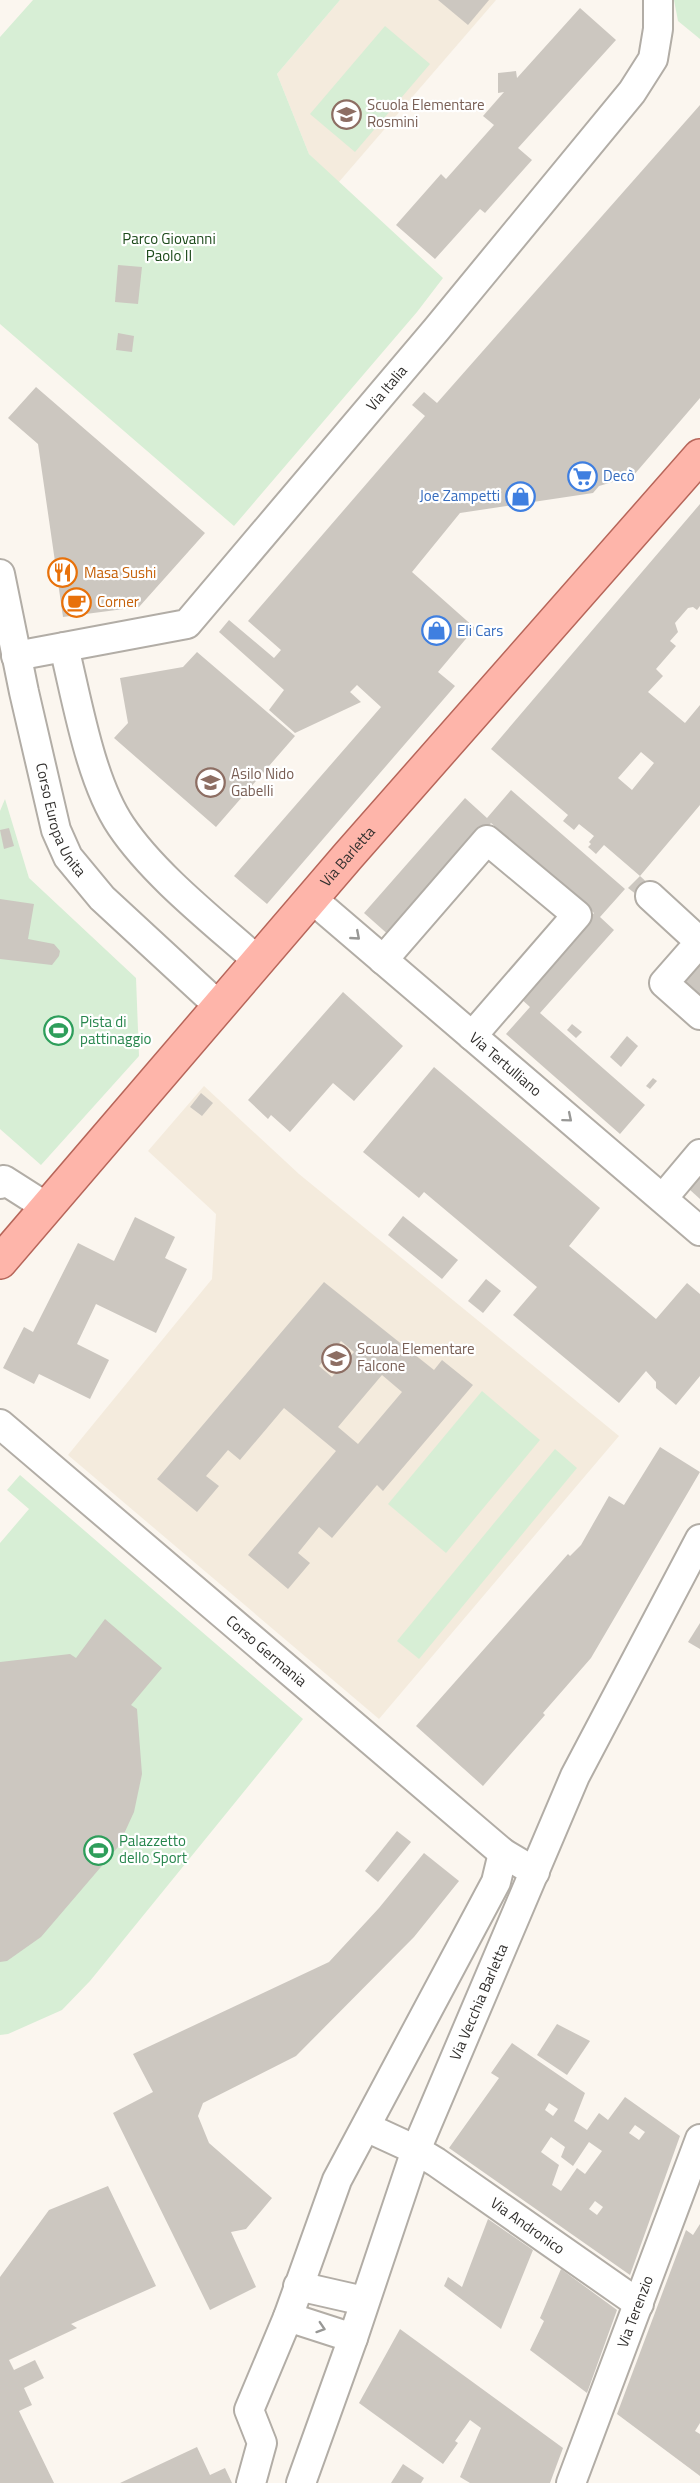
<svg xmlns="http://www.w3.org/2000/svg" width="700" height="2483" font-family="'Titillium Web',sans-serif">
<rect width="100%" height="100%" fill="#fbf6ef"/>
<g fill="#f4ebdd">
<path d="M340,0H496L338,183L309,154L277,74Z"/>
<path d="M204,1086L299,1174L619,1436L379,1719L68,1455L212,1279L216,1214L148,1151Z"/>
</g>
<g fill="#d7eed5">
<path d="M33,0H340L277,74L309,154L443,278L417,312L234,526L0,324V37Z"/>
<path d="M674,0H700V39L678,21Z"/>
<path d="M385,26L430,64L355,152L310,114Z"/>
<path d="M5,799L29,878L136,978L139,1056L41,1165L0,1129V811Z"/>
<path d="M482,1391L540,1440L446,1553L388,1504Z"/>
<path d="M555,1449L577,1468L419,1659L397,1641Z"/>
<path d="M20,1475L303,1719L90,1981L62,2010L8,2034L0,2035V1543L29,1509L7,1490Z"/>
</g>
<g fill="#ccc7c0" fill-rule="evenodd">
<path d="M438,0H489L468,25Z"/>
<path d="M580,8L616,40L518,148L532,160L485,213L480,209L435,259L396,225L441,174L446,179L494,125L483,116L504,92L498,93V73L516,71L517,78Z"/>
<path d="M700,105V398L633,476L599,486L593,493L460,513L412,572L475,628L438,672L455,686L267,904L234,876L381,707L357,685L350,692L361,702L295,733L269,710L284,690L219,632L229,620L274,658L281,650L248,621L425,416L412,405L424,392L437,403Z"/>
<path d="M118,265L142,267L138,304L115,302Z"/>
<path d="M118,333L134,336L132,352L116,350Z"/>
<path d="M36,387L205,533L139,607L63,617L38,444L8,418Z"/>
<path d="M700,504V606L697,610L693,607L688,608L675,623L678,632L670,641L676,646L656,669L663,676L648,692L685,723L700,705V805L640,876L604,845L596,854L588,847L591,844L589,842L594,836L579,824L574,830L563,821L568,815L491,749ZM641,752L654,763L632,790L618,778Z"/>
<path d="M197,652L295,736L216,827L114,738L128,723L120,678L183,667Z"/>
<path d="M511,790L625,889L600,917L614,930L540,1013L645,1105L620,1134L506,1034L530,1007L520,998L594,913L491,823L391,937L364,913L465,798L487,818Z"/>
<path d="M9,828L14,846L4,849L0,830Z"/>
<path d="M640,876L651,886L641,898L628,888Z"/>
<path d="M0,899L34,904L28,939L54,944L60,951L59,956L52,965L0,959Z"/>
<path d="M700,955V1003L676,983Z"/>
<path d="M343,992L403,1046L354,1101L333,1083L290,1132L271,1115L268,1119L248,1100Z"/>
<path d="M572,1024L582,1032L576,1038L567,1030Z"/>
<path d="M627,1036L638,1046L621,1067L610,1057Z"/>
<path d="M434,1067L600,1208L569,1246L656,1319L687,1283L700,1294V1376L676,1405L656,1388V1382L646,1371L619,1403L513,1315L537,1287L424,1192L419,1198L363,1152Z"/>
<path d="M653,1078L657,1081L650,1089L646,1086Z"/>
<path d="M201,1093L213,1103L202,1116L190,1107Z"/>
<path d="M700,1175V1199L689,1189Z"/>
<path d="M403,1216L458,1260L442,1279L388,1235Z"/>
<path d="M135,1217L175,1237L165,1258L187,1269L156,1333L96,1304L77,1344L109,1360L90,1399L39,1374L34,1384L3,1368L24,1327L33,1332L78,1243L114,1261Z"/>
<path d="M486,1279L501,1291L483,1313L468,1301Z"/>
<path d="M324,1282L434,1370L442,1360L473,1385L383,1491L377,1485L332,1538L319,1527L298,1553L310,1563L288,1589L248,1555L336,1451L284,1408L240,1460L228,1450L206,1476L219,1486L197,1512L157,1479ZM341,1341L354,1352L332,1377L319,1366ZM382,1375L402,1392L358,1444L338,1427Z"/>
<path d="M660,1447L700,1472L591,1658L543,1713L545,1715L483,1786L416,1726L568,1554L570,1556L581,1545L609,1496L624,1505Z"/>
<path d="M105,1619L162,1668L131,1705L137,1709L142,1774L134,1812L118,1847L41,1937L7,1961L0,1962V1662L70,1654L76,1658Z"/>
<path d="M700,1623V1649L688,1642Z"/>
<path d="M397,1831L411,1842L378,1882L365,1871Z"/>
<path d="M424,1853L459,1881L414,1937L296,2056L203,2103L198,2116L209,2143L272,2198L246,2229L231,2232L256,2287L210,2310L113,2113L153,2092L133,2054L329,1962L379,1908Z"/>
<path d="M557,2024L590,2041L567,2075L537,2055Z"/>
<path d="M512,2043L585,2093L574,2121L587,2130L599,2113L608,2120L625,2097L680,2136L630,2275L449,2148L499,2078L491,2073ZM549,2103L558,2109L553,2116L545,2110ZM635,2125L645,2132L639,2140L629,2133ZM551,2137L565,2147L561,2157L573,2166L589,2142L602,2151L585,2174L577,2168L561,2191L552,2185L559,2165L541,2152ZM595,2201L603,2207L597,2215L589,2209Z"/>
<path d="M108,2186L156,2286L71,2324L77,2328L9,2360L14,2370L35,2360L44,2378L24,2388L32,2405L19,2411L54,2483H0V2277L49,2210Z"/>
<path d="M488,2219L533,2250L501,2329L444,2286L448,2277L462,2287Z"/>
<path d="M700,2224V2423L695,2431L700,2434V2476L617,2414L686,2230L693,2235Z"/>
<path d="M561,2269L617,2310L587,2393L530,2350L544,2321L540,2318Z"/>
<path d="M400,2329L563,2448L550,2483H470L460,2477L481,2428L470,2420L455,2441L458,2443L443,2464L359,2403Z"/>
<path d="M197,2447L210,2475L225,2468L232,2483H120Z"/>
<path d="M403,2464L424,2478L421,2483H391Z"/>
</g>
<g fill="none" stroke-linecap="round" stroke-linejoin="round">
<defs>
<g id="minor">
<path id="s1" d="M0,574L24,692L56,830L68,857L102,898L220,1007"/>
<path d="M64,647C77,700 90,780 121,826C154,875 213,921 258,961"/>
<path id="s2" d="M16,656L187,624L436,330L632,92L653,59L658,29V0"/>
<path d="M650,896L700,942L664,983L700,1015"/>
<path id="s3" d="M311,898L700,1231"/>
<path d="M383,960L487,840L577,915L472,1036"/>
<path d="M0,1184L4,1180L48,1208"/>
<path d="M663,1198L700,1154"/>
<path id="s4" d="M0,1424L503,1853L535,1872"/>
<path id="s5" d="M366,2127L416,2150L436,2162L639,2304"/>
<path d="M298,2286L364,2301"/>
<path d="M288,2317L353,2338"/>
<path d="M251,2483L262,2443L249,2410L288,2317L337,2180L496,1882L503,1853"/>
<path id="s6" d="M301,2483L353,2338L416,2150L575,1776L700,1539"/>
<path id="s7" d="M571,2483L700,2139"/>
</g>
<g id="major">
<path id="s8" d="M0,1262L348,856L700,456"/>
</g>
</defs>
<use href="#minor" stroke="#b2ada6" stroke-width="32"/>
<use href="#major" stroke="#b7665a" stroke-width="36"/>
<use href="#minor" stroke="#fff" stroke-width="28"/>
<use href="#major" stroke="#feb5aa" stroke-width="33"/>
</g>
<defs><path id="oneway-chevron" d="M-2-3.5L2.5 0L-2 3.5" fill="none" stroke-width="1.6" stroke-linecap="round" stroke-linejoin="round" transform="scale(1.5)"/></defs>
<g stroke="#989896">
<use href="#oneway-chevron" transform="translate(356 936) rotate(41)"/>
<use href="#oneway-chevron" transform="translate(568 1118) rotate(40)"/>
<use href="#oneway-chevron" transform="translate(321 2328) rotate(18)"/>
</g>
<defs>
<symbol id="school-ring" viewBox="-11 -11 22 22"><circle r="9.5" fill="#fff" stroke="#8d6e63" stroke-width="1.5"/><path d="M0-5L7-2L0 1L-7-2ZM-4 1L0 2.5L4 1V4Q0 6-4 4Z" fill="#8d6e63"/></symbol>
<symbol id="supermarket-ring" viewBox="-11 -11 22 22"><circle r="9.5" fill="#fff" stroke="#3f7fe0" stroke-width="1.5"/><path d="M-6-5.5h2.5l.6 2H6L4.5 2H-2.5L-4.4-4H-6ZM-1.5 3.2a1.3 1.3 0 1 0 .1 0ZM3 3.2a1.3 1.3 0 1 0 .1 0Z" fill="#3f7fe0"/></symbol>
<symbol id="shop-ring" viewBox="-11 -11 22 22"><circle r="9.5" fill="#fff" stroke="#3f7fe0" stroke-width="1.5"/><path d="M-5-2.5h2.3a2.7 3.5 0 0 1 5.4 0H5L5.5 6h-11ZM-1.5-2.5h3a1.5 2.3 0 0 0-3 0Z" fill="#3f7fe0"/></symbol>
<symbol id="restaurant-ring" viewBox="-11 -11 22 22"><circle r="9.5" fill="#fff" stroke="#e8710a" stroke-width="1.5"/><path d="M-5-6h1v4h1v-4h1v4h1v-4h1v5L-1.5 .5V6h-2V.5L-5-1ZM5-6V6H3V1.5H1.5Q1.5-4 5-6Z" fill="#e8710a"/></symbol>
<symbol id="cafe-ring" viewBox="-11 -11 22 22"><circle r="9.5" fill="#fff" stroke="#e8710a" stroke-width="1.5"/><path d="M-5.5-4.5H6V0H3Q3 3.5 0 3.5H-2.5Q-5.5 3.5-5.5 0ZM3-3.2v2h1.7v-2ZM-6 4.5H4V6H-6Z" fill="#e8710a"/></symbol>
<symbol id="stadium-ring" viewBox="-11 -11 22 22"><circle r="9.5" fill="#fff" stroke="#2e9e5b" stroke-width="1.5"/><path d="M0-5a6.5 5 0 1 0 0 10a6.5 5 0 1 0 0-10ZM-3.5-1.8h7v3.6h-7Z" fill="#2e9e5b"/></symbol>
</defs>
<g fill-rule="evenodd">
<use href="#school-ring" x="330" y="98" width="33" height="33"/>
<use href="#supermarket-ring" x="566" y="460" width="33" height="33"/>
<use href="#shop-ring" x="504" y="480" width="33" height="33"/>
<use href="#restaurant-ring" x="46" y="556" width="33" height="33"/>
<use href="#cafe-ring" x="60" y="586" width="33" height="33"/>
<use href="#shop-ring" x="420" y="614" width="33" height="33"/>
<use href="#school-ring" x="194" y="766" width="33" height="33"/>
<use href="#stadium-ring" x="42" y="1014" width="33" height="33"/>
<use href="#school-ring" x="320" y="1342" width="33" height="33"/>
<use href="#stadium-ring" x="82" y="1834" width="33" height="33"/>
</g>
<g text-anchor="middle" stroke-width="4.5" stroke-linejoin="round" paint-order="stroke">
<g font-size="15" fill="#785e54" stroke="#fff" text-anchor="start">
<text x="367" y="110">Scuola Elementare<tspan x="367" dy="17">Rosmini</tspan></text>
<text x="231" y="779">Asilo Nido<tspan x="231" dy="17">Gabelli</tspan></text>
<text x="357" y="1354">Scuola Elementare<tspan x="357" dy="17">Falcone</tspan></text>
</g>
<g font-size="15" fill="#1d4a1b" stroke="#fff">
<text x="169" y="244">Parco Giovanni<tspan x="169" dy="17">Paolo II</tspan></text>
</g>
<g font-size="15" fill="#32302e" stroke="#fff">
<text dy="5" stroke="none"><textPath href="#s2" startOffset="483">Via Italia</textPath></text>
<text dy="5" stroke="none"><textPath href="#s1" startOffset="254">Corso Europa Unita</textPath></text>
<text dy="5" stroke="none"><textPath href="#s8" startOffset="534">Via Barletta</textPath></text>
<text dy="5" stroke="none"><textPath href="#s3" startOffset="256">Via Tertulliano</textPath></text>
<text dy="5" stroke="none"><textPath href="#s4" startOffset="350">Corso Germania</textPath></text>
<text dy="5" stroke="none"><textPath href="#s6" startOffset="513">Via Vecchia Barletta</textPath></text>
<text dy="5" stroke="none"><textPath href="#s5" startOffset="190">Via Andronico</textPath></text>
<text dy="5" stroke="none"><textPath href="#s7" startOffset="183">Via Terenzio</textPath></text>
</g>
<g font-size="15" fill="#366cbe" stroke="#fff" text-anchor="start">
<text x="603" y="481">Decò</text>
<text x="500" y="501" text-anchor="end">Joe Zampetti</text>
<text x="457" y="636">Eli Cars</text>
</g>
<g font-size="15" fill="#c56008" stroke="#fff" text-anchor="start">
<text x="84" y="578">Masa Sushi</text>
<text x="97" y="607">Corner</text>
</g>
<g font-size="15" fill="#27864d" stroke="#fff" text-anchor="start">
<text x="80" y="1027">Pista di<tspan x="80" dy="17">pattinaggio</tspan></text>
<text x="119" y="1846">Palazzetto<tspan x="119" dy="17">dello Sport</tspan></text>
</g>
</g>
</svg>
